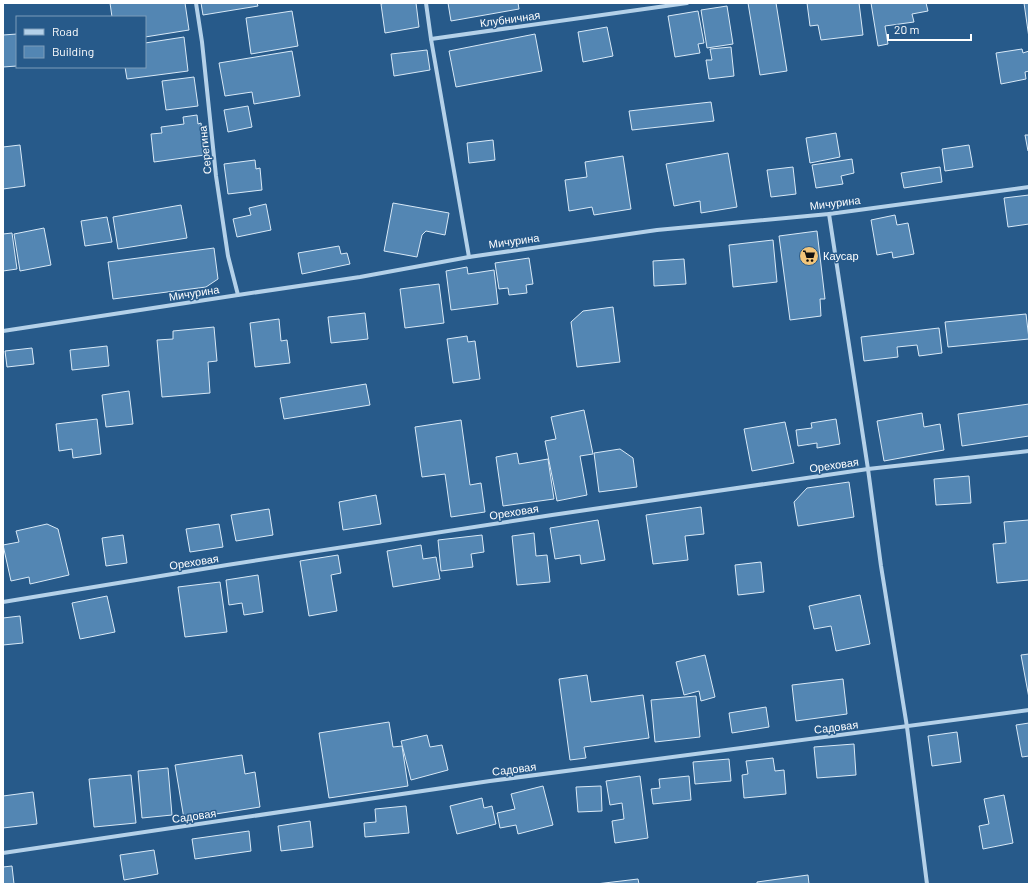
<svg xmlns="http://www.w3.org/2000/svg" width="1032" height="887" font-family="Barlow,sans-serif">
<rect width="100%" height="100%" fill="#275a8a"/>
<g fill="#5386b3" stroke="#d8e9f7">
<path d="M110,3H185L189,30L145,37V17H112Z"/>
<path d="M201,3H257L258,6L203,15Z"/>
<path d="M385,3H416L419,27L385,33L381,4Z"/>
<path d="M448,3H518L519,9L451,21Z"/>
<path d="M748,3H776L787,71L760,75Z"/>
<path d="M807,3H859L863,35L821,40L818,25L810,26Z"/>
<path d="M871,3H926L928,11L912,14L914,22L885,26L888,44L878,46Z"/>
<path d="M1024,3H1029V38Z"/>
<path d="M727,6L733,44L707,48L701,10Z"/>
<path d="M292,11L298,46L251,54L246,18Z"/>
<path d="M698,11L704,43L698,44L700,53L675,57L668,16Z"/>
<path d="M607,27L613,56L583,62L578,32Z"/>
<path d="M17,34V66L3,67V35Z"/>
<path d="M535,34L542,71L456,87L449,51Z"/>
<path d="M184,37L188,71L127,79L125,67H145V43Z"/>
<path d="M731,47L734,76L709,79L706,60H712L710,49Z"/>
<path d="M1022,49L1023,53L1029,51V71L1025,72L1026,79L1001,84L996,53Z"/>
<path d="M427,50L430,70L394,76L391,54Z"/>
<path d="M292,51L300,96L254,104L252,92L225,96L219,63Z"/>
<path d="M194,77L198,106L166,110L162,81Z"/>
<path d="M711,102L714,121L632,130L629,111Z"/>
<path d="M248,106L252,127L228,132L224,110Z"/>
<path d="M197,115L198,124L201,123L205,155L154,162L151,134L162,133L161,127L184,124L183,117Z"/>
<path d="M836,133L840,157L810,163L806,138Z"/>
<path d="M1025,135H1029V151H1028Z"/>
<path d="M493,140L495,160L469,163L467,143Z"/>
<path d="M20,145L25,186L3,189V147Z"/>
<path d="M969,145L973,167L945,171L942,149Z"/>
<path d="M728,153L737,207L701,213L700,201L674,206L666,164Z"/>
<path d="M623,156L631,209L594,215L592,207L569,211L565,180L587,177L585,162Z"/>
<path d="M852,159L854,173L841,176L843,184L816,188L812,165Z"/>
<path d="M255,160L256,169L260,168L262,190L228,194L224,164Z"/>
<path d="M793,167L796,194L771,197L767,170Z"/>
<path d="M940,167L942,182L904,188L901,173Z"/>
<path d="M1029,195V224L1008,227L1004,198Z"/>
<path d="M393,203L449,213L445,235L426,231L422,235L417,257L384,251Z"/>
<path d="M266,204L271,230L237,237L233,219L251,215L249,208Z"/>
<path d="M181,205L187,238L118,249L113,217Z"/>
<path d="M895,215L897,225L908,223L914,254L893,258L892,252L877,255L871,220Z"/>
<path d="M107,217L112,242L85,246L81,221Z"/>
<path d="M44,228L51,265L20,271L14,234Z"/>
<path d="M817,231L825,299H820L821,316L790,320L779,236Z"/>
<path d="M12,233L17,269L3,271V234Z"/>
<path d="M773,240L777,282L733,287L729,245Z"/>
<path d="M339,246L341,254L347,253L350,264L302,274L298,253Z"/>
<path d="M214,248L218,279L206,287L113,299L108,262Z"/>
<path d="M529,258L533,284L526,285L527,293L509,295L508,288L499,289L495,263Z"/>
<path d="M684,259L686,284L654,286L653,261Z"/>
<path d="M467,267L468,274L494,270L498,304L451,310L446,271Z"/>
<path d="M439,284L444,323L405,328L400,289Z"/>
<path d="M613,307L620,362L577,367L571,322L583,311Z"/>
<path d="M365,313L368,339L331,343L328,317Z"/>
<path d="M1026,314L1029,339L948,347L945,322Z"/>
<path d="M279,319L281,341L287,340L290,363L255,367L250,323Z"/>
<path d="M214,327L217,361L208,362L210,393L162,397L157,340L173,339V331Z"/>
<path d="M939,328L942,353L919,356L917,345L897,347L898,357L864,361L861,337Z"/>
<path d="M467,336L468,342L475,341L480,379L453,383L447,339Z"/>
<path d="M107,346L109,366L72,370L70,350Z"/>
<path d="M32,348L34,364L7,367L5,351Z"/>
<path d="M366,384L370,405L284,419L280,398Z"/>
<path d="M129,391L133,424L106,427L102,395Z"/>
<path d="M1029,404V436L962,446L958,414Z"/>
<path d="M584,410L593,454L580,456L587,495L557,501L545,441L556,439L551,417Z"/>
<path d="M922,413L924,427L940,424L944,450L884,461L877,421Z"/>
<path d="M97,419L101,454L73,458L72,449L59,451L56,424Z"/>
<path d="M836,419L840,444L817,448V443L798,446L796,430L812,428L811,423Z"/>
<path d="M461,420L470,485L481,483L485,512L451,517L445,474L422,477L415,427Z"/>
<path d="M785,422L794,463L752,471L744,429Z"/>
<path d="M620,449L633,458L637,487L599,492L594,453Z"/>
<path d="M517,453L519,464L548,459L554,499L503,506L496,457Z"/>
<path d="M969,476L971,503L936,505L934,479Z"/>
<path d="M849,482L854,517L798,526L794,502L807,488Z"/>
<path d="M376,495L381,524L343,530L339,502Z"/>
<path d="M701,507L704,534L685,536L688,560L653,564L646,515Z"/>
<path d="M269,509L273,535L236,541L231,515Z"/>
<path d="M598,520L605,560L581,564L580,555L555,559L550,528Z"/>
<path d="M1029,520V580L997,583L993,544L1006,543L1004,522Z"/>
<path d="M47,524L58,529L69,575L30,584L29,577L11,581L3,545L19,542L16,531Z"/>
<path d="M219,524L223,547L190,552L186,529Z"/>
<path d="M534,533L536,556L547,555L550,582L517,585L512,536Z"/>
<path d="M123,535L127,563L106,566L102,538Z"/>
<path d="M482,535L484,552L471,554L473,567L441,571L438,540Z"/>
<path d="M421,545L423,559L436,557L440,579L393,587L387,551Z"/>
<path d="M338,555L341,573L331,575L337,611L309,616L300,561Z"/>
<path d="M761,562L764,592L738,595L735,565Z"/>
<path d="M258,575L263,612L244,615L242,603L229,605L226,580Z"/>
<path d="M220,582L227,632L185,637L178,587Z"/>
<path d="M860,595L870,644L836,651L831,626L814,629L809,606Z"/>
<path d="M107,596L115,632L80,639L72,603Z"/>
<path d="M20,616L23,643L3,645V618Z"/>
<path d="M1029,654V698L1021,655Z"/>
<path d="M705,655L715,697L701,701L699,691L684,695L676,662Z"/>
<path d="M587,675L591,702L643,695L649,738L584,747L586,758L570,760L559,679Z"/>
<path d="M843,679L847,714L796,721L792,685Z"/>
<path d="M696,696L700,737L655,742L651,700Z"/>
<path d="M766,707L769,727L732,733L729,713Z"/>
<path d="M389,722L393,747L402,746L408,786L329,798L319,733Z"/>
<path d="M1029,723V756L1022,757L1016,725Z"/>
<path d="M957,732L961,762L932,766L928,736Z"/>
<path d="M427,735L430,747L442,745L448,770L411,780L401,741Z"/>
<path d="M854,744L856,775L817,778L814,747Z"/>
<path d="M242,755L245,774L255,772L260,807L184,819L175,765Z"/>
<path d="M773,758L775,771L784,770L786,794L744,798L742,775L748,774L746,761Z"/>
<path d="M729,759L731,781L695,784L693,762Z"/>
<path d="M168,768L172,815L142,818L138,771Z"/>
<path d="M131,775L136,823L94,827L89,779Z"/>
<path d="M640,776L648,838L615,843L612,821L624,819L622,803L610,805L606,781Z"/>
<path d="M689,776L691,800L653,804L651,789L660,788L659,779Z"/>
<path d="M543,786L553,825L518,834L516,825L500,828L497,813L515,809L511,794Z"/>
<path d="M601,786L602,811L578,812L576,787Z"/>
<path d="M33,792L37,824L3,828V796Z"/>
<path d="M1004,795L1013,843L983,849L979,826L989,824L984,799Z"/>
<path d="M482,798L484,808L492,806L496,824L457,834L450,806Z"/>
<path d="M406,806L409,833L365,837L364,823L376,822L375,809Z"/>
<path d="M310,821L313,847L281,851L278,826Z"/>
<path d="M249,831L251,851L195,859L192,839Z"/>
<path d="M154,850L158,874L124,880L120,855Z"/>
<path d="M12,866L14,884H3V867Z"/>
<path d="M808,875L809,884H757V882Z"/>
<path d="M638,879L639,884H596Z"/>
</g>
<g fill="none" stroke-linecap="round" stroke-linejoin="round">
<g stroke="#b4d1e9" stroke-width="4">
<path d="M196,3L202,42L216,176L228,256L238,295"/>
<path d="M426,3L431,39L469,257"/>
<path d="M431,39L687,3"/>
<path d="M829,214L868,469L881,566L907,727L927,884"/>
<path d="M3,331L238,295L360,277L469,257L657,230L829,214L1029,187"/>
<path d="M3,602L227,565L552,515L868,469L1029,451"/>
<path d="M3,853L490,781L1029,710"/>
</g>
</g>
<defs>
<symbol id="supermarket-disc" viewBox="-11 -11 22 22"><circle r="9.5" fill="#f2c57a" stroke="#275a8a"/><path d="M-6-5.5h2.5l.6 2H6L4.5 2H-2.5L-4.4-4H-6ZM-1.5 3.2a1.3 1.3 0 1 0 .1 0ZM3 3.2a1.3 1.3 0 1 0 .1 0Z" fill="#111"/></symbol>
</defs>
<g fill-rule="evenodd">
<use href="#supermarket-disc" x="798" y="245" width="22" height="22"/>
</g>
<g text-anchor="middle" stroke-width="3" stroke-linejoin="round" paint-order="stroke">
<g font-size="11" fill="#fff" stroke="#275a8a">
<text transform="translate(510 19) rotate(-8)" y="4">Клубничная</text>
<text transform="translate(205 150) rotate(-96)" y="4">Серегина</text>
<text transform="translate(835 203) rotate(-7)" y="4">Мичурина</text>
<text transform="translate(514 241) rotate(-8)" y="4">Мичурина</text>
<text transform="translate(194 293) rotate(-9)" y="4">Мичурина</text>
<text transform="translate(834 465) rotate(-8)" y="4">Ореховая</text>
<text transform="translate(514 512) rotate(-9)" y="4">Ореховая</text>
<text transform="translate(194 562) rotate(-9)" y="4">Ореховая</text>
<text transform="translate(836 727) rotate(-7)" y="4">Садовая</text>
<text transform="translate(514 769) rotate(-7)" y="4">Садовая</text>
<text transform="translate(194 816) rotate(-8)" y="4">Садовая</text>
</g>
<g font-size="11" fill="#fff" stroke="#275a8a" text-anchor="start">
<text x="823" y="260">Каусар</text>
</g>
</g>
<rect width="1032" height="887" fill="none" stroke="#ffffff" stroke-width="8"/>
<rect x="16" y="16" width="130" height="52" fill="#275a8a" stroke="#7d9cb9"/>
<rect x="24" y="29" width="20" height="6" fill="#b4d1e9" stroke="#7d9cb9"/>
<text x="52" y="36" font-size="12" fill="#ffffff">Road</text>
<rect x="24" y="46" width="20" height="12" fill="#5386b3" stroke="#7d9cb9"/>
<text x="52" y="56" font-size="12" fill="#ffffff">Building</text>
<path d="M888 34v6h83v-6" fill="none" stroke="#ffffff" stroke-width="2"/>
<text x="894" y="34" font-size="12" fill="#ffffff" stroke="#275a8a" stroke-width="3" paint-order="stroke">20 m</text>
</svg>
